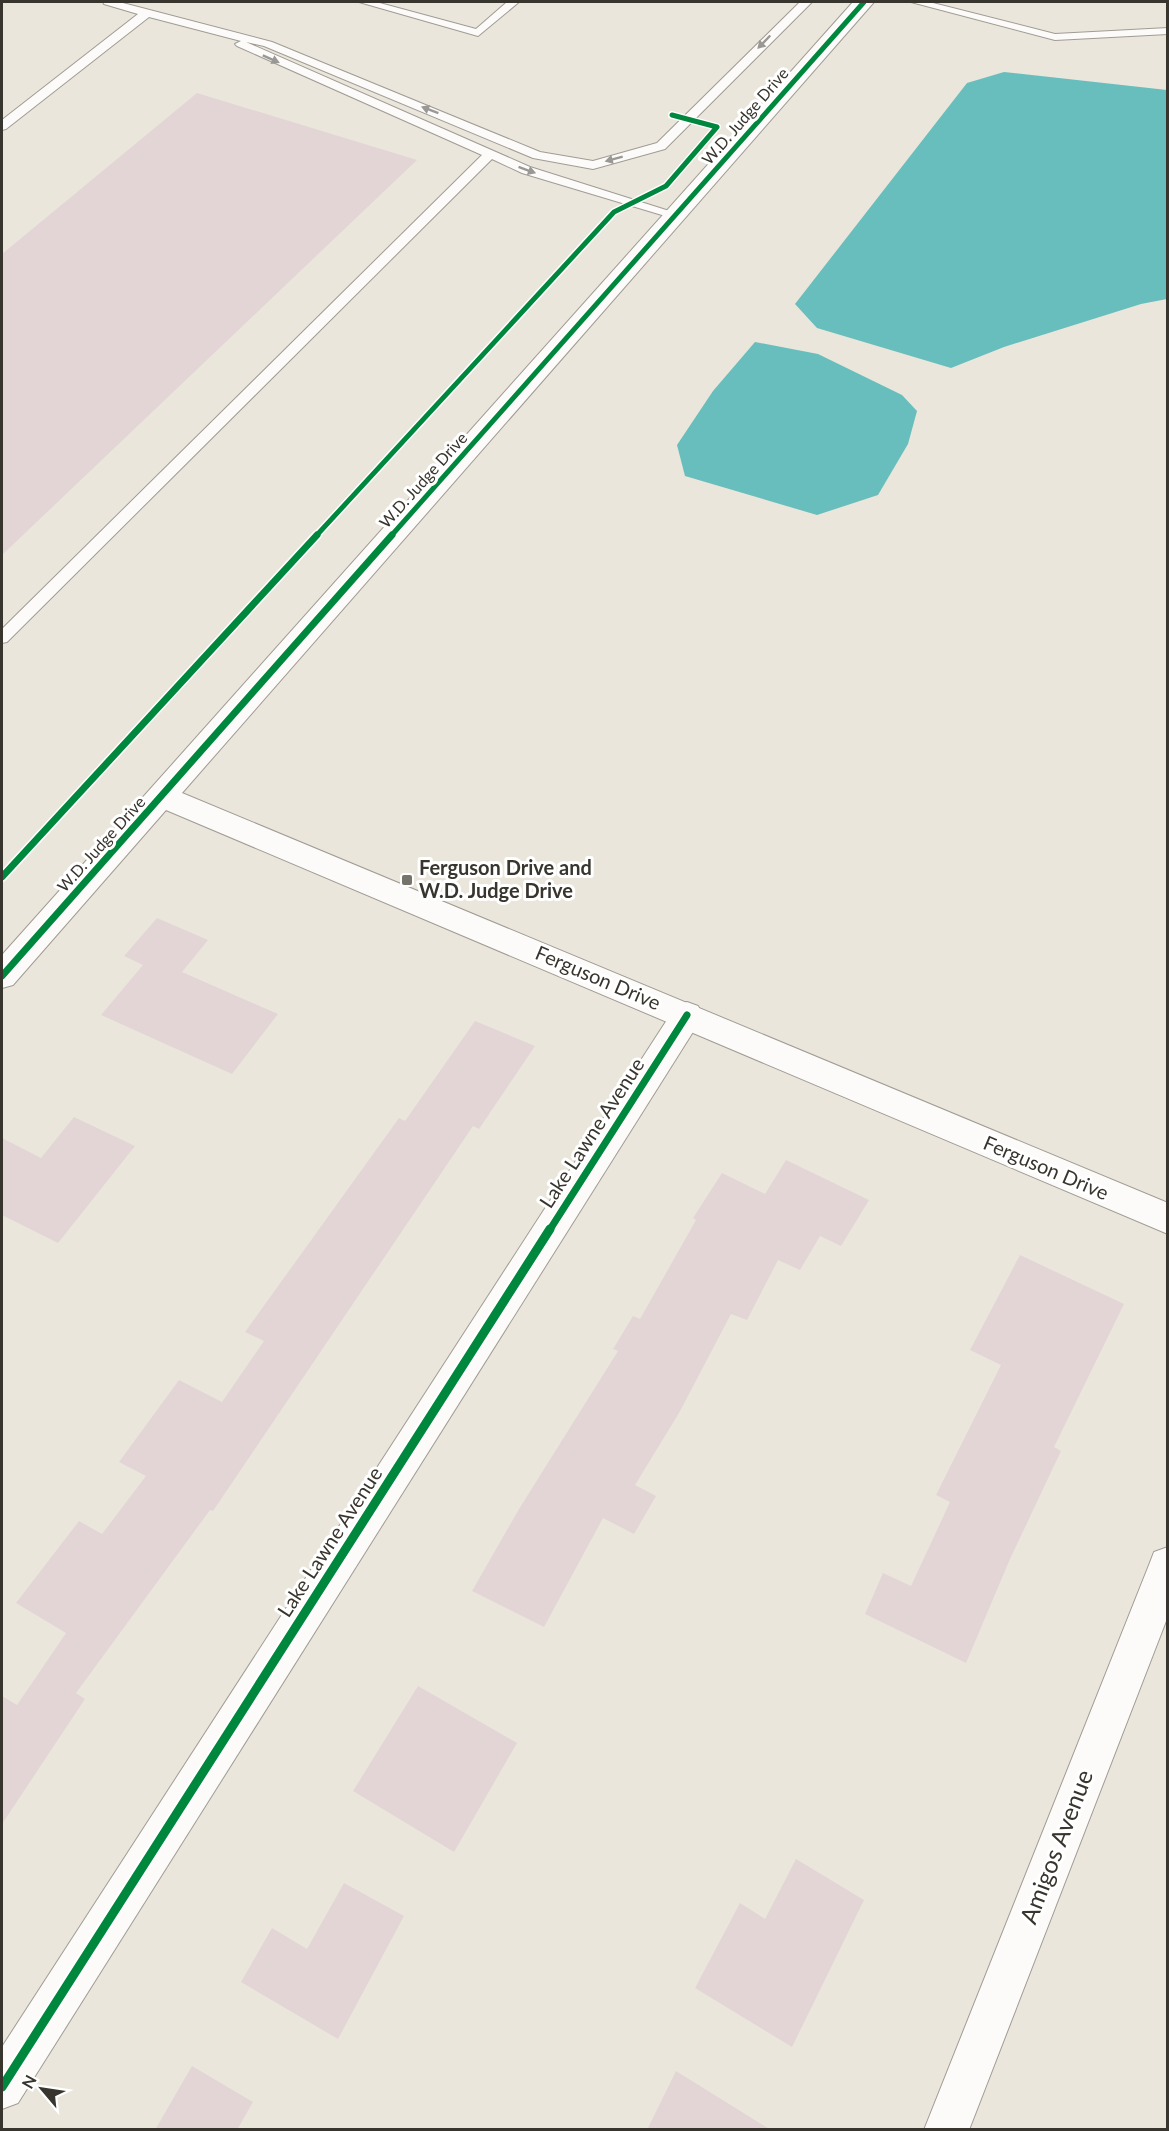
<svg xmlns="http://www.w3.org/2000/svg" width="1169" height="2131" font-family="Lato,sans-serif">
<rect width="100%" height="100%" fill="#eae6dc"/>
<g fill="#67bebc">
<path d="M1004,72L1167,90V299L1141,304L1004,347L951,368L817,328L795,304L967,83Z"/>
<path d="M755,342L818,354L902,395L917,411L908,444L878,495L817,515L685,476L677,445L713,391Z"/>
</g>
<g fill="#e3d5d6">
<path d="M197,93L417,160L2,555V254Z"/>
<path d="M157,918L208,940L182,972L278,1014L232,1074L101,1015L143,965L124,956Z"/>
<path d="M475,1021L535,1046L479,1129L473,1126L213,1511L210,1510L76,1693L85,1699L2,1824V1696L17,1705L66,1633L16,1603L79,1521L102,1534L146,1476L119,1462L179,1380L222,1402L264,1341L245,1332L399,1118L405,1121Z"/>
<path d="M74,1117L135,1146L58,1243L2,1215V1138L41,1158Z"/>
<path d="M786,1160L869,1200L841,1246L820,1236L800,1270L778,1260L747,1320L731,1314L679,1413L635,1485L656,1496L634,1534L603,1518L544,1627L472,1591L519,1509L618,1351L613,1349L633,1316L640,1319L696,1220L693,1218L722,1173L765,1194Z"/>
<path d="M1020,1255L1124,1304L1054,1447L1061,1451L1010,1559L966,1663L865,1614L883,1573L911,1586L950,1502L936,1495L1001,1365L970,1350Z"/>
<path d="M418,1686L517,1743L454,1852L353,1791Z"/>
<path d="M796,1859L864,1900L792,2047L695,1988L740,1903L765,1919Z"/>
<path d="M344,1883L404,1916L338,2039L241,1982L272,1928L307,1949Z"/>
<path d="M192,2066L253,2102L237,2130H155Z"/>
<path d="M676,2071L771,2130H647Z"/>
</g>
<g fill="none" stroke-linecap="round" stroke-linejoin="round">
<defs>
<g id="service">
<path d="M103,2H119L272,42L540,152L593,161L657,143L800,2H812L665,149L593,169L533,158L264,46L246,42L530,167L682,215L680,218H672L522,173L492,159L7,642L2,643V629L482,155L237,46L235,44L241,41L149,17L6,129L2,130V120L138,14L104,4Z"/>
<path d="M359,2H376L476,29L507,2H519L478,36Z"/>
<path d="M911,2H929L1055,34L1168,28V34L1055,40Z"/>
</g>
<g id="minor">
<path d="M687,1002L698,1006L703,1015L698,1024L18,2103L2,2109V2047L676,1006Z"/>
<path d="M1168,1547V1616L969,2130H924L1149,1565L1154,1552Z"/>
</g>
<path id="tertiary" d="M853,2H874L182,793L1168,1203V1234L166,810L13,985L2,988V955Z"/>
</defs>
<use href="#service" stroke="#a09c94" stroke-width="2"/>
<use href="#minor" stroke="#a09c94" stroke-width="2"/>
<use href="#tertiary" stroke="#a09c94" stroke-width="2"/>
<use href="#service" fill="#fcfbfa" fill-rule="evenodd"/>
<use href="#minor" fill="#fcfbfa" fill-rule="evenodd"/>
<use href="#tertiary" fill="#fcfbfa" fill-rule="evenodd"/>
<defs>
<g id="cycleway-far2">
<path d="M316,536L614,212L666,186L717,127L672,115"/>
<path d="M391,536L864,2"/>
</g>
<g id="cycleway-far1">
<path d="M2,877L317,535"/>
<path d="M2,976L392,535"/>
<path d="M549,1231L687,1015"/>
</g>
<path id="cycleway" d="M2,2087L550,1229"/>
</defs>
<use href="#cycleway-far2" stroke="#fff" stroke-width="8"/>
<use href="#cycleway-far1" stroke="#fff" stroke-width="10"/>
<use href="#cycleway" stroke="#fff" stroke-width="13"/>
<use href="#cycleway-far2" stroke="#00873e" stroke-width="5"/>
<use href="#cycleway-far1" stroke="#00873e" stroke-width="7"/>
<use href="#cycleway" stroke="#00873e" stroke-width="9"/>
</g>
<defs><path id="oneway-solid" d="M-6-.8H1V-3.2L6.5 0L1 3.2V.8H-6Z" transform="scale(1.5)"/></defs>
<g fill="#9a9894">
<use href="#oneway-solid" transform="translate(764 42) rotate(134)"/>
<use href="#oneway-solid" transform="translate(271 59) rotate(24)"/>
<use href="#oneway-solid" transform="translate(430 110) rotate(-159)"/>
<use href="#oneway-solid" transform="translate(614 159) rotate(165)"/>
<use href="#oneway-solid" transform="translate(527 170) rotate(20)"/>
</g>
<rect fill="#76736b" stroke="#fff" stroke-width="2" x="401" y="874" width="12" height="12" rx="3"/>
<g text-anchor="middle" stroke-width="6" stroke-linejoin="round" paint-order="stroke">
<g font-size="16" fill="#38352e" stroke="#fff">
<text transform="translate(745 116) rotate(-49)" y="6">W.D. Judge Drive</text>
<text transform="translate(423 480) rotate(-48)" y="6">W.D. Judge Drive</text>
<text transform="translate(101 844) rotate(-48)" y="6">W.D. Judge Drive</text>
</g>
<g font-size="20" font-weight="bold" fill="#38352e" stroke="#fff" text-anchor="start">
<text x="419" y="875">Ferguson Drive and<tspan x="419" dy="23">W.D. Judge Drive</tspan></text>
</g>
<g font-size="20" fill="#38352e" stroke="#fff">
<text transform="translate(598 978) rotate(23)" y="7">Ferguson Drive</text>
<text transform="translate(592 1133) rotate(-57)" y="7">Lake Lawne Avenue</text>
<text transform="translate(1046 1168) rotate(23)" y="7">Ferguson Drive</text>
<text transform="translate(330 1542) rotate(-57)" y="7">Lake Lawne Avenue</text>
</g>
<g font-size="24" fill="#38352e" stroke="#fff">
<text transform="translate(1057 1847) rotate(-69)" y="8">Amigos Avenue</text>
</g>
</g>
<rect width="1169" height="2131" fill="none" stroke="#38352e" stroke-width="6"/>
<g transform="translate(42 2089) rotate(299)" stroke="#ffffff" stroke-width="4.5" paint-order="stroke">
<path d="M0-4.5L10 22L0 15L-10 22Z" fill="#38352e"/>
<text y="-9" font-size="16" font-weight="bold" text-anchor="middle" fill="#38352e">N</text>
</g>
</svg>
